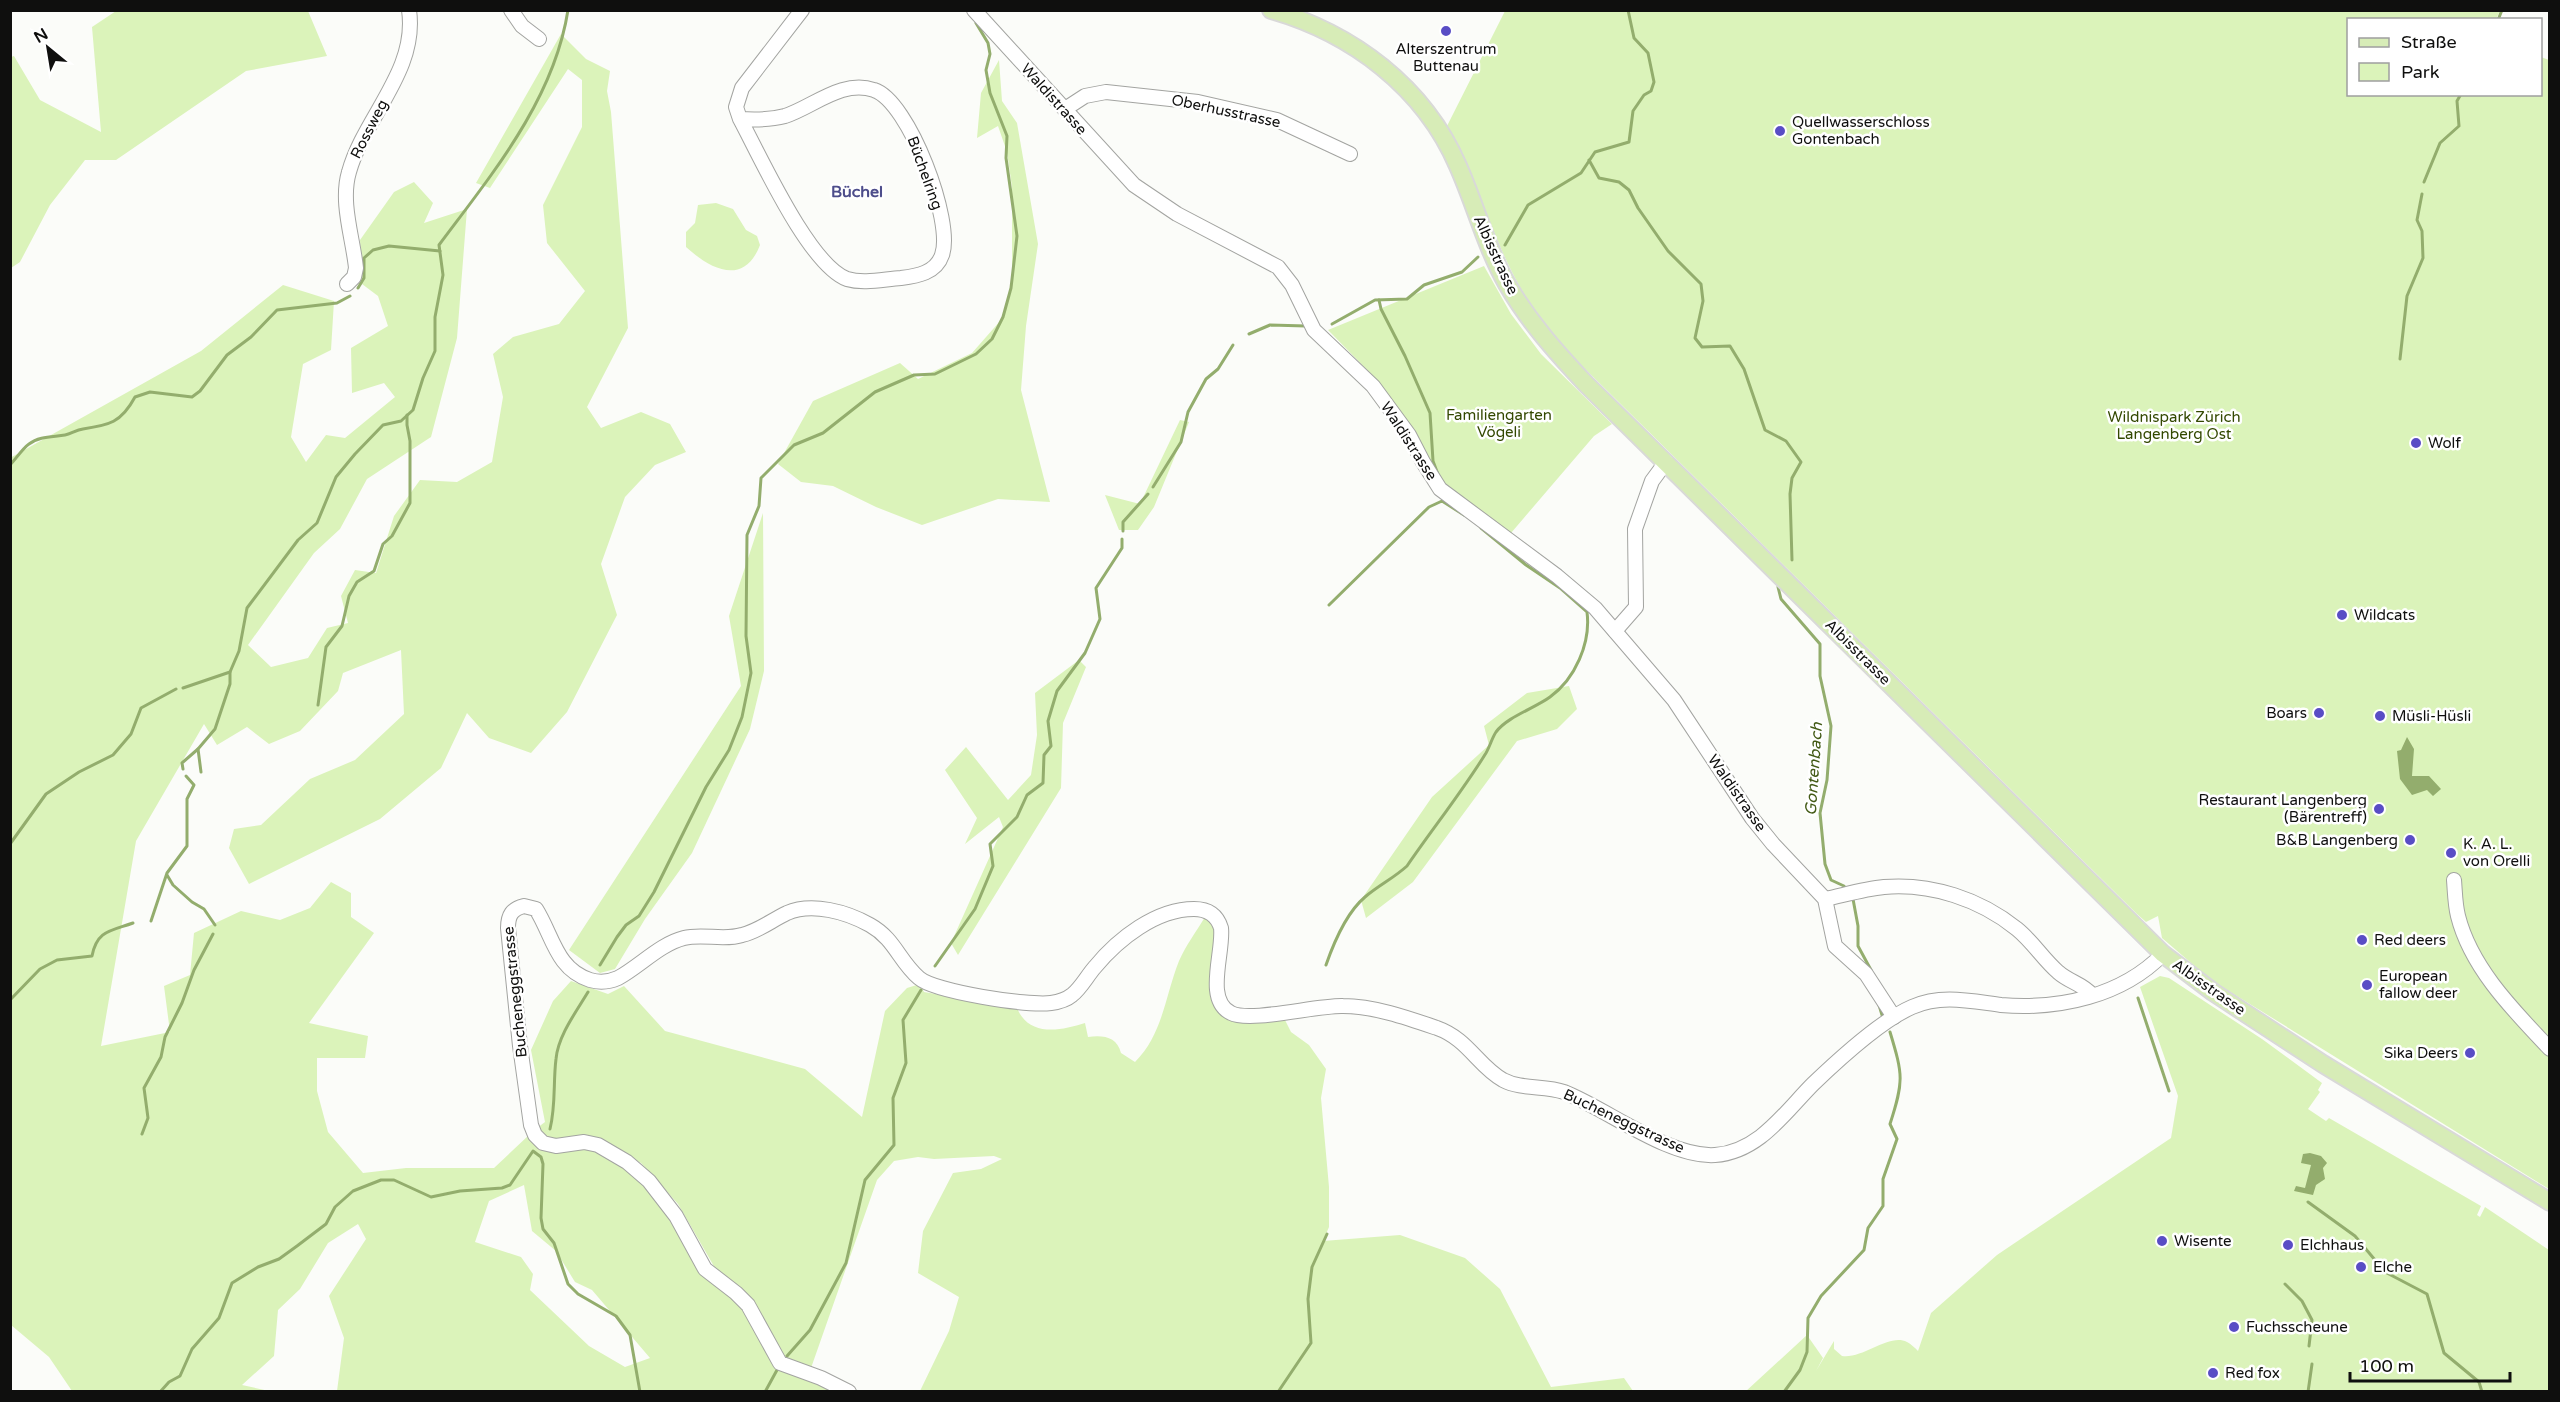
<svg xmlns="http://www.w3.org/2000/svg" width="2560" height="1402" font-family="'Varela Round',sans-serif">
<rect width="100%" height="100%" fill="#fbfcf9"/>
<g fill="#dbf3ba" fill-rule="evenodd">
<path d="M116,11H308L327,56L246,71L116,160H85L50,205L20,262L11,268V57L14,56L40,100L101,132L92,27Z"/>
<path d="M1505,11H2500L2496,19L2348,20V94H2540L2541,57L2549,60V1189L2211,980L2162,938L2158,916L2146,922L2137,914L1566,350C1547,327 1529,304 1515,278C1489,229 1476,174 1447,126Z"/>
<path d="M561,34L586,59L610,71L607,91L611,112L628,328L587,407L601,428L641,412L670,424L686,452L655,465L625,497L601,564L617,615L567,712L531,753L489,738L467,713L441,768L380,819L249,884L229,848L234,829L261,825L310,779L355,760L404,714L401,650L343,673L338,691L300,731L269,744L247,727L217,745L204,724L136,841L101,1046L170,1032L164,986L190,975L194,933L241,911L280,920L310,908L331,882L351,893V917L374,933L309,1023L368,1036L365,1058H317V1091L328,1132L363,1173L406,1168H494L529,1135L589,1147L619,1163L644,1183L753,1323L772,1363L777,1369L815,1380L838,1391H337L344,1338L329,1296L366,1239L358,1224L328,1243L300,1289L278,1310L274,1356L242,1385L269,1391H72L49,1357L11,1325L10,458L201,351L283,285L334,301L331,350L303,364L291,437L306,462L326,435L345,438L395,397L384,383L352,393L351,348L388,326L378,296L362,284L360,240L394,192L414,182L433,203L424,223L467,209L457,338L431,437L367,479L340,529L314,553L248,645L271,667L308,658L327,628L348,623L341,596L355,570L376,573L394,516L420,480L457,482L492,462L503,397L493,354L513,337L559,324L585,291L547,243L543,205L582,127V80L568,69L490,188L476,183ZM524,1185L532,1231L556,1251L575,1282L592,1290L650,1358L625,1367L589,1346L530,1290L533,1274L521,1257L475,1242L489,1201Z"/>
<path d="M999,60L1002,101L1017,123L1038,244L1026,326L1021,390L1050,502L998,499L922,525L876,507L833,486L801,482L778,464L813,401L900,363L918,379L972,353L1001,320L1012,289V187L1007,152L998,126L977,138L981,93Z"/>
<path d="M716,203L733,209L746,230L757,236L760,245C744,287 710,269 686,247V232L695,223L698,205Z"/>
<path d="M1484,266L1511,314L1541,354L1612,424L1594,436L1511,533L1441,483L1379,382L1328,330Z"/>
<path d="M1180,420L1189,422L1154,507L1138,530H1119L1105,495L1140,504Z"/>
<path d="M763,513L764,671L750,729L692,853L645,919L615,969L600,973L569,950L741,686L729,616Z"/>
<path d="M1079,660L1086,667L1063,723L1061,788L958,955L951,943L1003,827L999,817L965,844L977,818L945,770L966,747L1008,800L1031,775L1037,735L1035,693Z"/>
<path d="M1569,686L1577,709L1557,729L1517,741L1413,882L1366,918L1361,900L1432,797L1489,745L1484,726L1527,693Z"/>
<path d="M1205,917L1214,924L1216,933C1213,958 1197,1018 1237,1021C1252,1023 1269,1018 1283,1016L1291,1032L1309,1045L1326,1069L1321,1098L1329,1187V1227L1323,1241L1400,1235L1465,1258L1500,1289L1551,1387L1624,1378L1633,1391H920L949,1331L959,1297L918,1273L923,1231L953,1173L981,1169L1002,1159L994,1156L934,1159L918,1157L894,1161L877,1180L811,1368L792,1364L780,1354L719,1275L678,1204L641,1163L626,1155L548,1139L537,1128L545,1122L531,1050L553,1001L571,981L608,994L624,986L665,1031L805,1069L862,1117L885,1011L907,988L920,984L924,992L1017,1008C1029,1037 1060,1031 1085,1023L1088,1037C1104,1035 1117,1037 1121,1053L1135,1062C1163,1034 1165,996 1179,961C1186,945 1196,932 1205,917Z"/>
<path d="M2160,976L2169,978L2262,1039L2322,1083L2318,1090L2320,1092L2308,1109L2326,1121L2329,1118L2481,1206L2477,1215L2480,1217L2485,1207L2549,1250V1391L1745,1392L1807,1335L1823,1358L1816,1371L1834,1341V1349L1842,1356C1864,1359 1889,1333 1907,1342C1911,1344 1915,1348 1918,1351L1931,1313L1997,1255L2171,1138L2178,1096L2140,987Z"/>
</g>
<g fill="#93ad6d">
<path d="M2407,737L2414,749L2412,776H2429L2441,789L2433,796L2427,790L2412,795L2400,779L2397,751L2401,750Z"/>
<path d="M2310,1153L2321,1156L2327,1163L2323,1168L2325,1179L2316,1185L2313,1195L2294,1191L2296,1186L2305,1188L2311,1165L2301,1163L2303,1154Z"/>
</g>
<g fill="none" stroke-linecap="round" stroke-linejoin="round">
<g stroke="#93ad6d" stroke-width="3">
<path d="M2498,20L2502,10"/>
<path d="M1589,160L1599,178L1619,182L1629,190L1638,208L1668,251L1701,284L1703,301L1695,338L1702,347L1730,346L1744,369L1765,430L1786,441L1801,462L1792,478L1790,494L1792,560"/>
<path d="M2424,182L2440,143L2459,126L2457,101L2461,94"/>
<path d="M1505,245L1528,205L1581,173L1595,152L1629,142L1633,111L1644,95L1651,91L1654,82L1648,53L1634,38L1628,10"/>
<path d="M358,288L364,278V258L373,250L389,246L440,251"/>
<path d="M1379,300L1381,309L1405,356L1430,413L1433,461L1439,477"/>
<path d="M1332,324L1375,300L1407,299L1424,285L1462,272L1478,257"/>
<path d="M1249,334L1270,325L1306,326"/>
<path d="M2400,359L2407,296L2423,258L2422,231L2417,220L2422,194"/>
<path d="M10,465C16,459 22,449 29,444C39,436 53,437 65,435C71,434 76,430 83,429C109,425 121,423 135,397L150,392L192,397L200,391L227,355L251,337L277,310L337,303L350,296"/>
<path d="M1153,487L1181,442L1188,412L1206,379L1218,369L1233,345"/>
<path d="M1123,531V522L1148,494"/>
<path d="M1778,587L1781,599L1820,644V676L1831,726L1827,780L1820,813L1825,864L1831,880L1844,886"/>
<path d="M1329,605L1429,507L1442,501L1464,515"/>
<path d="M183,688L230,672L239,651L247,608L298,540L317,523L336,477L355,454L383,425L401,421L413,410L423,378L435,351V317L443,275L439,245C492,174 554,100 568,10"/>
<path d="M318,705L326,647L342,626L349,596L357,582L374,571L383,544L392,536L410,503V441L407,425V415"/>
<path d="M198,749L201,772"/>
<path d="M183,769L182,763L198,749L215,729L230,684V672"/>
<path d="M10,844L46,794L79,772L113,755L131,734L141,708L176,689"/>
<path d="M167,875L173,885L192,902L204,909L215,925"/>
<path d="M1853,899L1858,926V946L1871,970"/>
<path d="M151,921L167,873L187,846V799L194,785L186,776"/>
<path d="M600,965L617,937L626,925L639,916L654,892L706,787L729,750L742,717L751,673L746,636L747,535L759,506L761,478L794,445L823,433L875,392L914,375L935,374L976,354L992,339L1003,317L1011,288L1017,236L1006,158L1007,136L990,93L986,70L990,54L988,43L976,23"/>
<path d="M1326,965C1334,942 1346,913 1365,897C1379,885 1394,878 1407,866C1433,828 1462,792 1486,753C1490,746 1492,738 1496,732C1507,717 1535,708 1550,697C1575,679 1591,643 1587,612L1560,588L1526,565L1481,528"/>
<path d="M935,966L975,909L993,866L990,844L1017,817L1027,795L1043,783L1044,755L1051,746L1048,721L1057,691L1085,653L1100,619L1096,588L1122,548V539"/>
<path d="M2138,998L2169,1091"/>
<path d="M10,1000L40,969L57,960L92,956C97,930 111,931 133,923"/>
<path d="M1879,1005L1882,1015"/>
<path d="M550,1129C556,1105 553,1083 556,1059C558,1036 576,1012 588,992"/>
<path d="M142,1134L148,1118L144,1088L161,1057L165,1037L182,1003L194,970L213,934"/>
<path d="M2308,1202L2355,1236L2385,1272L2427,1294L2444,1353L2479,1382L2482,1392"/>
<path d="M2285,1284L2302,1301L2312,1320L2309,1346"/>
<path d="M787,1356L810,1330L846,1263L865,1180L894,1145L893,1098L906,1063L903,1020L921,990"/>
<path d="M160,1392L169,1382L180,1376L192,1349L219,1318L232,1283L258,1267L279,1259L297,1246L326,1224L335,1207L353,1191L381,1180H394L431,1197L460,1191L502,1188L510,1185L533,1151L541,1157L543,1164L541,1218L543,1229L554,1243L568,1284L578,1294L616,1316L630,1335L640,1392"/>
<path d="M765,1392L777,1370"/>
<path d="M1278,1392L1311,1343L1308,1299L1312,1267L1327,1234"/>
<path d="M1784,1392L1800,1370L1807,1352L1808,1318L1821,1296L1864,1250L1868,1228L1883,1206V1179L1897,1139L1890,1124C1904,1081 1903,1075 1890,1032"/>
<path d="M2308,1392L2312,1364"/>
</g>
<defs>
<g id="minor">
<path d="M511,10L522,26L539,39"/>
<path d="M974,10L1134,185L1177,214L1278,267L1292,285L1314,330L1373,386L1409,435L1423,462L1440,489L1557,576L1595,608L1674,700L1752,818L1773,844L1825,899L1835,946L1866,974L1894,1017"/>
<path d="M1065,109L1085,96L1106,92L1198,102L1277,120L1350,154"/>
<path d="M740,119C755,120 770,120 785,116C813,107 842,79 874,90C909,101 954,222 942,255C936,273 917,276 901,278C884,279 864,284 847,279C809,265 760,156 740,119L736,107L742,88L802,10"/>
<path d="M347,284L354,277L356,268C353,238 340,202 349,172C364,117 418,71 409,10"/>
<path d="M1615,631L1636,607L1635,529L1652,481L1666,462"/>
<path d="M2454,880C2455,892 2455,904 2458,916C2471,968 2514,1011 2550,1049"/>
<path d="M1825,899C1844,895 1864,889 1884,887C1931,883 1980,899 2017,929C2033,942 2043,959 2058,972C2069,982 2083,984 2092,995"/>
<path d="M849,1392L821,1378L780,1363L748,1305L736,1293L705,1269L676,1216L649,1181L627,1162L598,1145L584,1142L556,1146L543,1143L535,1135L531,1125L520,1046L508,928C508,915 512,909 524,906L536,909C553,936 556,969 590,980C600,983 609,982 618,978C640,966 660,944 684,938C703,933 723,941 742,935C759,931 772,920 787,913C812,902 847,912 870,925C895,939 899,961 919,978C935,992 1028,1006 1051,1003C1058,1002 1066,1000 1072,995C1081,988 1087,976 1095,967C1118,939 1156,909 1194,909C1208,909 1217,915 1221,928C1224,952 1204,1000 1231,1013C1250,1023 1317,1005 1343,1006C1374,1006 1408,1018 1437,1028C1468,1039 1478,1066 1503,1080C1522,1090 1545,1085 1564,1092C1607,1109 1669,1158 1715,1155C1759,1152 1785,1112 1813,1084C1838,1060 1880,1021 1912,1007C1941,994 1970,1001 2001,1005C2059,1010 2122,996 2163,954"/>
</g>
<path id="major" d="M1271,10C1352,33 1424,87 1458,166C1475,204 1486,247 1507,284C1529,322 1556,352 1586,384L2163,954L2213,992L2323,1064L2550,1202"/>
</defs>
<use href="#minor" stroke="#a3a4a1" stroke-width="16"/>
<use href="#major" stroke="#d9d9d8" stroke-width="20"/>
<use href="#minor" stroke="#fff" stroke-width="14"/>
<use href="#major" stroke="#d7ecb7" stroke-width="16"/>
</g>
<g fill="#594dc5" stroke="#fff" stroke-width="2">
<circle cx="1446" cy="31" r="6"/>
<circle cx="1780" cy="131" r="6"/>
<circle cx="2416" cy="443" r="6"/>
<circle cx="2342" cy="615" r="6"/>
<circle cx="2319" cy="713" r="6"/>
<circle cx="2380" cy="716" r="6"/>
<circle cx="2379" cy="809" r="6"/>
<circle cx="2410" cy="840" r="6"/>
<circle cx="2451" cy="853" r="6"/>
<circle cx="2362" cy="940" r="6"/>
<circle cx="2367" cy="985" r="6"/>
<circle cx="2470" cy="1053" r="6"/>
<circle cx="2162" cy="1241" r="6"/>
<circle cx="2288" cy="1245" r="6"/>
<circle cx="2361" cy="1267" r="6"/>
<circle cx="2234" cy="1327" r="6"/>
<circle cx="2213" cy="1373" r="6"/>
</g>
<g text-anchor="middle" stroke-width="5" stroke-linejoin="round" paint-order="stroke">
<g font-size="15" fill="#0f0f0e" stroke="#fff" text-anchor="start">
<text x="1446" y="54" text-anchor="middle">Alterszentrum<tspan x="1446" dy="17">Buttenau</tspan></text>
<text x="1792" y="127">Quellwasserschloss<tspan x="1792" dy="17">Gontenbach</tspan></text>
<text x="2428" y="448">Wolf</text>
<text x="2354" y="620">Wildcats</text>
<text x="2307" y="718" text-anchor="end">Boars</text>
<text x="2392" y="721">Müsli-Hüsli</text>
<text x="2367" y="805" text-anchor="end">Restaurant Langenberg<tspan x="2367" dy="17">(Bärentreff)</tspan></text>
<text x="2398" y="845" text-anchor="end">B&amp;B Langenberg</text>
<text x="2463" y="849">K. A. L.<tspan x="2463" dy="17">von Orelli</tspan></text>
<text x="2374" y="945">Red deers</text>
<text x="2379" y="981">European<tspan x="2379" dy="17">fallow deer</tspan></text>
<text x="2458" y="1058" text-anchor="end">Sika Deers</text>
<text x="2174" y="1246">Wisente</text>
<text x="2300" y="1250">Elchhaus</text>
<text x="2373" y="1272">Elche</text>
<text x="2246" y="1332">Fuchsscheune</text>
<text x="2225" y="1378">Red fox</text>
</g>
<g font-size="15" fill="#0f0f0e" stroke="#fff">
<text transform="translate(1054 99) rotate(48)" y="5">Waldistrasse</text>
<text transform="translate(1226 111) rotate(12)" y="5">Oberhusstrasse</text>
<text transform="translate(369 129) rotate(-63)" y="5">Rossweg</text>
<text transform="translate(925 173) rotate(70)" y="5">Büchelring</text>
<text transform="translate(1496 255) rotate(65)" y="5">Albisstrasse</text>
<text transform="translate(1409 441) rotate(57)" y="5">Waldistrasse</text>
<text transform="translate(1858 652) rotate(45)" y="5">Albisstrasse</text>
<text transform="translate(1737 793) rotate(55)" y="5">Waldistrasse</text>
<text transform="translate(2209 987) rotate(35)" y="5">Albisstrasse</text>
<text transform="translate(515 992) rotate(-96)" y="5">Bucheneggstrasse</text>
<text transform="translate(1624 1121) rotate(25)" y="5">Bucheneggstrasse</text>
</g>
<g font-size="15" fill="#334800" stroke="#fff">
<text x="1499" y="420">Familiengarten<tspan x="1499" dy="17">Vögeli</tspan></text>
<text x="2174" y="422">Wildnispark Zürich<tspan x="2174" dy="17">Langenberg Ost</tspan></text>
</g>
<g font-size="16" font-weight="bold" fill="#4d4d8b" stroke="#fff">
<text x="857" y="197">Büchel</text>
</g>
<g font-size="16" font-style="italic" fill="#445b17" stroke="#fff">
<text transform="translate(1813 769) rotate(-86)" y="6">Gontenbach</text>
</g>
</g>
<rect width="2560" height="1402" fill="none" stroke="#0f0f0e" stroke-width="24"/>
<rect x="2347" y="18" width="195" height="78" fill="#ffffff" stroke="#9f9f9f" stroke-width="1.5"/>
<rect x="2359" y="38" width="30" height="9" fill="#d7ecb7" stroke="#9f9f9f" stroke-width="1.5"/>
<text x="2401" y="48" font-size="18" fill="#0f0f0e">Straße</text>
<rect x="2359" y="63" width="30" height="18" fill="#dbf3ba" stroke="#9f9f9f" stroke-width="1.5"/>
<text x="2401" y="78" font-size="18" fill="#0f0f0e">Park</text>
<g transform="translate(48 48) rotate(330)" stroke="#ffffff" stroke-width="4.5" paint-order="stroke">
<path d="M0-4.5L10 22L0 15L-10 22Z" fill="#0f0f0e"/>
<text y="-9" font-size="16" font-weight="bold" text-anchor="middle" fill="#0f0f0e">N</text>
</g>
<path d="M2350 1372v9h160v-9" fill="none" stroke="#0f0f0e" stroke-width="3"/>
<text x="2359" y="1372" font-size="18" fill="#0f0f0e" stroke="#ffffff" stroke-width="4.5" paint-order="stroke">100 m</text>
</svg>
